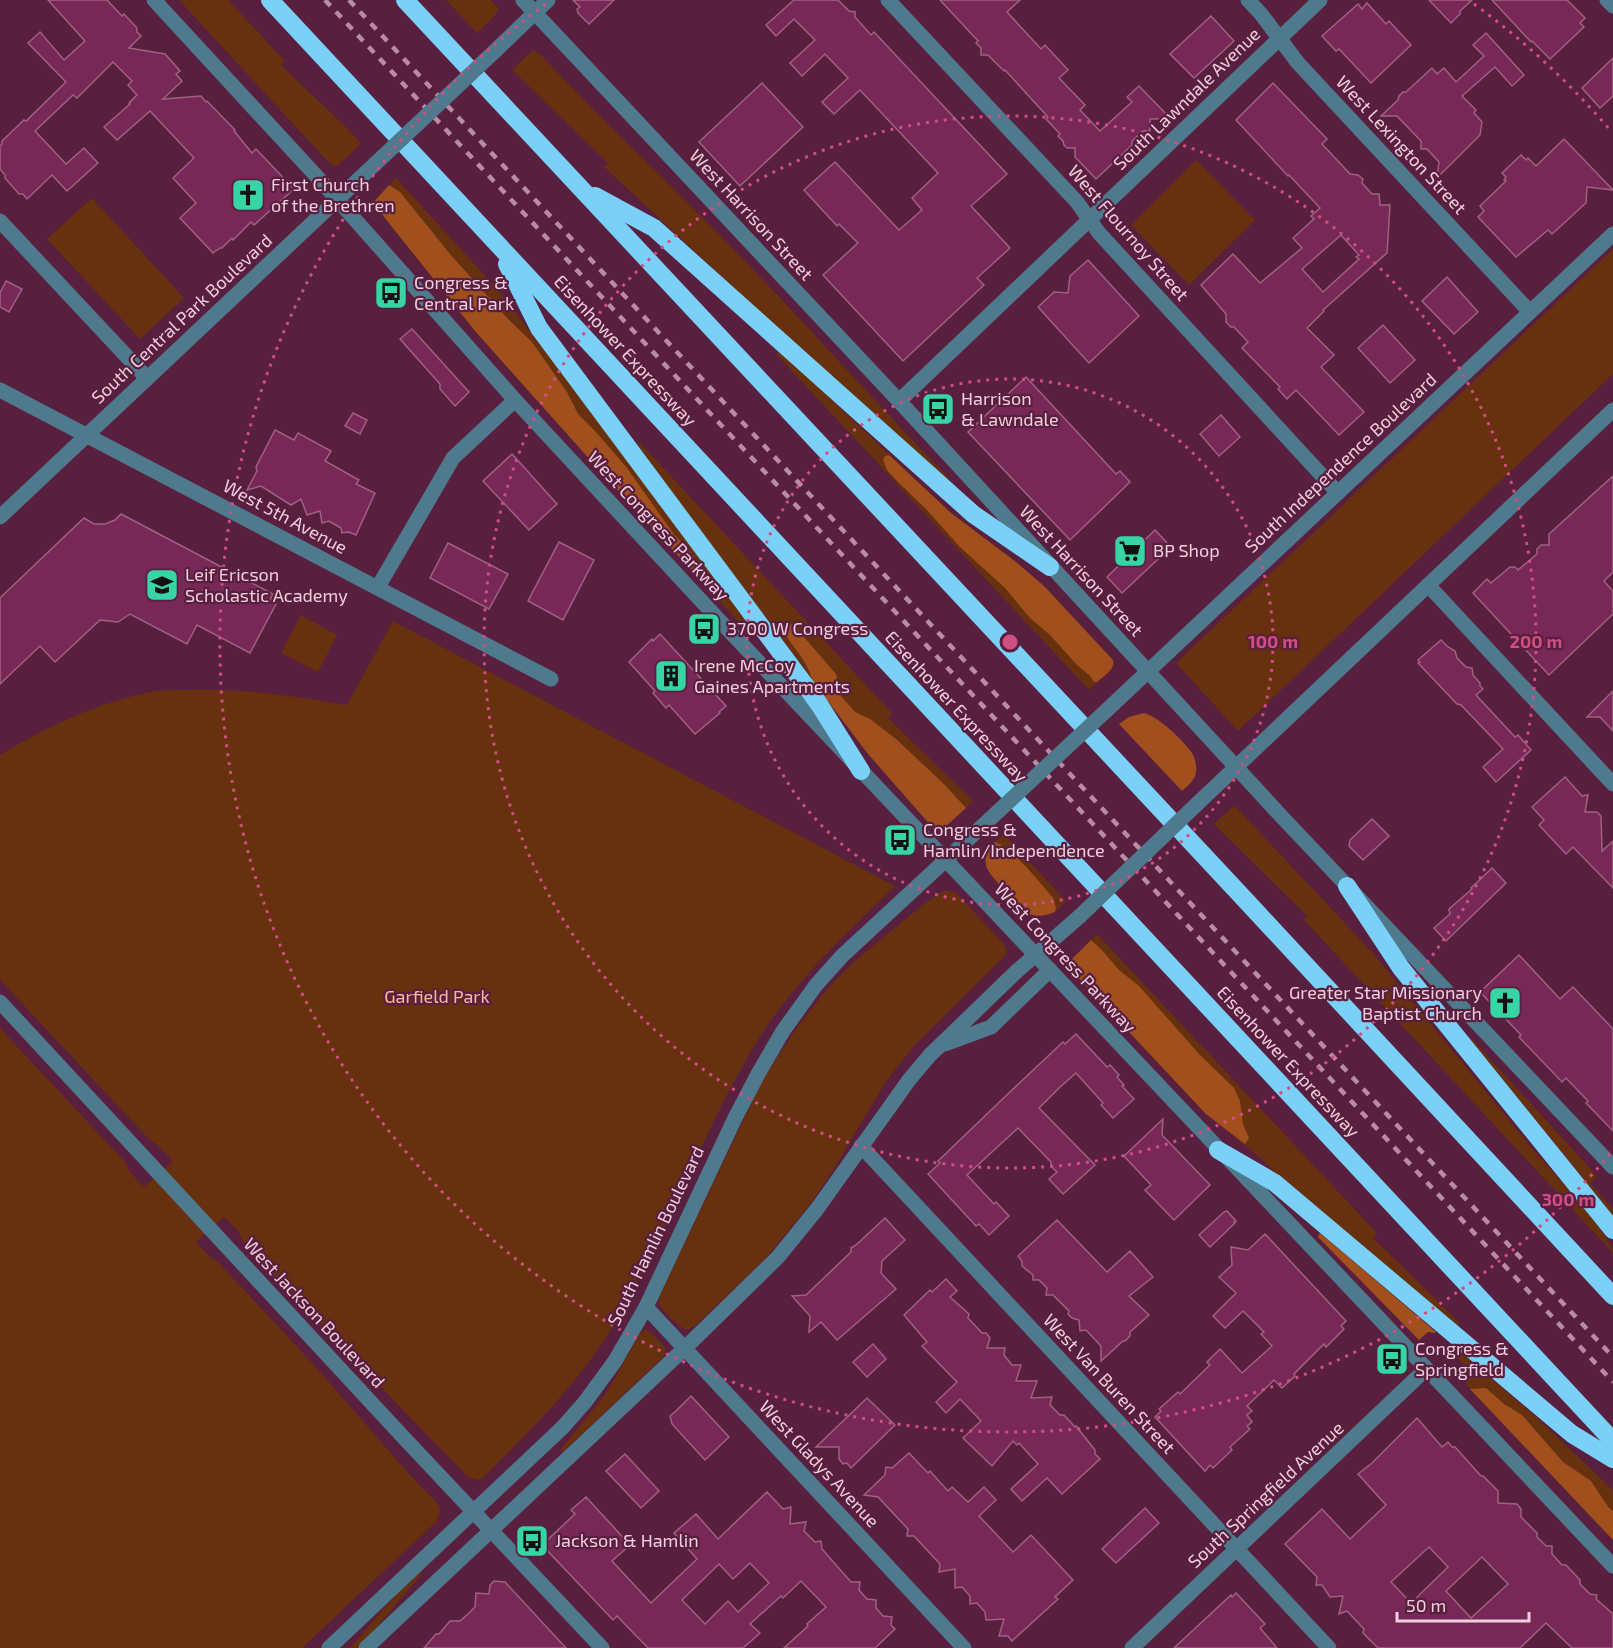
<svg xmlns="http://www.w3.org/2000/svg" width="1613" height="1648" font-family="'Exo 2',sans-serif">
<rect width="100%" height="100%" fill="#581f3f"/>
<g fill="#67300e">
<path d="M179,0H228L285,61L281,65L348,129L361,144L338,165L334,166L330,164Z"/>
<path d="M446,0H490L498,8V12L477,33Z"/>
<path d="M533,50L541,55C608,126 679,192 746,262C814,333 880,407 949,478L946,479L747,300L604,167L608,163L512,70Z"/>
<path d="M1196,160L1255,220L1189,285L1131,225Z"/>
<path d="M396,178L499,291L513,309L761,636L746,630L593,463L475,331L373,203Z"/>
<path d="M92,198L184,298L140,339L47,239Z"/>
<path d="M1613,249V374L1238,731L1176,663Z"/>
<path d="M780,351L951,513L1016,562L1044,586L1113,660L1114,664L1113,668L1089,690L776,354Z"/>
<path d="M640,443L892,713L888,718L973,801L945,827L933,828L868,754L666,484L638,445Z"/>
<path d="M301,615L337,635L318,672L281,653Z"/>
<path d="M393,621L895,886C841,939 788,987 750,1053C701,1136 669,1229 621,1313C585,1377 533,1428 482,1479L478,1480L468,1477L334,1339L242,1240L239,1232L224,1217L196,1242L211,1258L218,1262L315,1366L410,1475L438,1504L440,1511L437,1521L302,1648H0V1028L126,1163L129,1171L144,1187L173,1161L157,1145L147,1137L0,980V755C48,726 100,701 156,691C166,690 177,690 188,690C242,688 294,696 347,705Z"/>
<path d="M1232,807H1236L1372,952L1531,1147L1581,1204L1600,1229L1613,1250V1253L1304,920L1307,916L1214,824Z"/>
<path d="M1004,834L1066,901L1055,912L1049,914L1041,916L1032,915L1024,910L990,874L986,866V858L988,849Z"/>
<path d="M945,890L955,892L1004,944L1007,954L915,1045L887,1080L835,1167L811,1203L765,1259L695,1326L686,1330C679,1326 661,1310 659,1303C658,1301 659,1299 659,1297L764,1077L798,1026L828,988L856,960L924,904Z"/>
<path d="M1097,934L1377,1233L1373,1238L1460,1323L1455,1327L1275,1173L1263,1160L1206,1114L1068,967L1070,961Z"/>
<path d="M1472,1039L1597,1176L1590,1183L1613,1209V1215L1471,1040Z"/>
<path d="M645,1329L648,1330L665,1347V1355L563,1452L561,1449L605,1395L640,1334Z"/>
<path d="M1462,1354L1534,1415L1613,1490V1540L1465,1383L1461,1376L1466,1368L1458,1358Z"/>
<path d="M419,1573L421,1575L364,1642L357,1648H350L395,1596Z"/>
</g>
<g fill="#a14f1d">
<path d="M389,185L400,192L450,254L508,319L532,342L567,392L578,414L596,432L627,468L673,533L685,546L695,559V568L692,571L593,463L475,331L373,203Z"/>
<path d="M889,455L951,513L1016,562L1044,586L1113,660C1115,670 1104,676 1097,682H1094L1090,676L1077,665L1050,635L1030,618L1005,588L960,547L926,509L898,482L887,470L883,460L885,456Z"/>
<path d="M788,622L796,628L836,674L841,696L855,712L870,719L896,739L944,784L966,808L945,827L933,828L868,754L812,680C808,660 790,645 781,627Z"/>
<path d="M1144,713C1159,717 1183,740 1192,753C1195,758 1197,766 1196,772C1195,780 1188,786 1182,791L1119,724L1129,717Z"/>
<path d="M994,842C1011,846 1041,884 1053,898L1056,908L1055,912C1047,915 1040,917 1032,915C1023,912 990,876 987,868C983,858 988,849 994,842Z"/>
<path d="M1091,940L1101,949L1119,970L1139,986L1200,1055L1234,1088L1240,1101L1243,1124L1249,1138L1245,1144L1206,1114L1068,967L1070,961Z"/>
<path d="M1320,1233L1436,1332L1435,1333L1428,1332L1419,1340L1318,1237Z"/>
<path d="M1486,1388L1504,1404L1522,1415L1563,1462L1591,1481L1609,1508L1613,1511V1540L1470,1389Z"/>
</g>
<g fill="#782856" stroke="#a06181" stroke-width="1.5" fill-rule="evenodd">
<path d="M48,0H107L122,16L124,14L137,28V32L141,36L129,48L165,54L180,71L176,74L182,81L163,99L201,96L206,102L207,101L235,130L234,131L252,153L256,149L294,189L254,225L251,222L233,240L232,238L222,248H220L213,253L180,218L196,203L173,178L194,158L150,111L117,140L104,127L130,104L129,103L137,95L128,85L132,81L113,62L77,98L73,95L35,131L66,164L84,148L98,163L67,191L52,175L27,199L23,194H19L5,178V175L0,169V146L2,144V141L24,120L26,121L66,82L28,43L40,32L64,60L85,41Z"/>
<path d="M573,0H614L589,24L578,13L577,9L580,7Z"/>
<path d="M794,0H838L849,11L855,12V17L871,35L874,32L1007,174L971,206L1010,248L977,278L984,285L903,361L823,275L858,243L839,224L837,226L804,190L835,162L899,230L922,210L912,198L938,173L860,90L834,114L822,102L848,78L825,54L802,76L790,63L815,40L794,19L776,36L766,25Z"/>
<path d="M940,0H1020L1007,12L1041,49L1045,45L1068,70L1059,78L1085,105L1080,110L1100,131L1132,102L1127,97L1139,86L1171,119H1150V131H1143L1132,141V145L1096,179L1075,157V148H1067L1064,145L1063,141L1058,136L1060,134L1046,119L1048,117L1005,70L1004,71L988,55H981V48L976,43L978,41Z"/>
<path d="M1429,0H1472L1460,11V14L1451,23Z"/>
<path d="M1492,0H1567L1585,18L1580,23L1584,27L1550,59L1532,41L1531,42Z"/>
<path d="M1367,3L1386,24L1389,21L1411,45L1371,83L1339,49L1336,51L1322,36L1358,4L1362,9Z"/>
<path d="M1211,16L1234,41L1194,78L1170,54Z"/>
<path d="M1486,33L1524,75L1512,86L1495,67L1462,96L1476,110L1474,113L1482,122L1480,135L1437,178L1439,162L1427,149H1421V141L1397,116H1381L1398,100L1399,96L1403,92H1406L1432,68L1437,74L1444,68L1456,82L1484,56L1473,45Z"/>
<path d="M1613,58V96L1600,108L1582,88Z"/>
<path d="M762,83L803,127L740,186L699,142Z"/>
<path d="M1273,83L1327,139L1322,144L1350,174L1358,175L1363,179L1362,183L1372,194H1379L1380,205H1390L1387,253L1323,310L1324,311L1307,328L1334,355L1321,367L1364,412L1339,435L1296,390L1287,399L1278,389L1280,387L1242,348L1248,342L1234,327H1231L1226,322V314L1201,285L1233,254L1260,283L1302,248L1293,238L1314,219L1311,216L1320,208L1289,175L1288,176L1236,120ZM1341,235L1359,255L1356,257L1359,259L1323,292L1302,269Z"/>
<path d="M1564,139L1613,190L1587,187L1586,203L1552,234L1548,230L1516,257L1478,217L1484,211L1480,206L1506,181L1504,180L1506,177L1502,173L1521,155L1526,160L1528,158L1536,166Z"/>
<path d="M1088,260L1139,316L1089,363L1038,307L1054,292L1068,293L1070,276Z"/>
<path d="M1447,277L1478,312L1454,334L1422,301Z"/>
<path d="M6,281L22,289L9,312L0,307V293Z"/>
<path d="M1383,325L1415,360L1390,383L1358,348Z"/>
<path d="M412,329L469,392L455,406L440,389V384L400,339Z"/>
<path d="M1026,377L1116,474L1120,471L1130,482L1070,540L968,432Z"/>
<path d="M353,413L367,420L360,434L345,426Z"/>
<path d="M1221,415L1240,437L1219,456L1200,434Z"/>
<path d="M275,430L294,440L298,433L331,451L325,461L359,480L356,484L375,493L356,535L349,532L342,533L341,528L329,521L322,523L320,511L307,515L301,499L291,505L261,486L247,490L257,471L256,467Z"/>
<path d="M512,454L557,504L529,530L483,481Z"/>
<path d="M1613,476V572L1604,581L1613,591V614L1549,675L1473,593L1487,579L1491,583L1510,567H1515L1518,570L1537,554V549L1541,545H1549V534Z"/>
<path d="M121,514L273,594L270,600L276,604L250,653L197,625L187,644L130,614L118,622L100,620L55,662L40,646L0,684V598L84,518L94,524H105L115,520Z"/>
<path d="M1155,530L1171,547L1122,593L1107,577Z"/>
<path d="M559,542L594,560L563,620L528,601Z"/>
<path d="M448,543L508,574L489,609L430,578Z"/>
<path d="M660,634L726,706L719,712L720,713L695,734L669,705L666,708L653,693L655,691L629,662L652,639L653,641Z"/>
<path d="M1441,640L1448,647L1455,651L1457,658L1466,667L1472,668L1473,675L1480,683V686L1483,689L1476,695L1515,737L1518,735L1531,750L1496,782L1483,767L1503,749L1461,705L1457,704L1418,663L1420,662L1418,660Z"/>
<path d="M1613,691V731L1600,717H1587Z"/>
<path d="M1565,777L1582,796L1588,795L1585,812H1597L1601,816L1602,851L1613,841V888L1573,847L1566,854L1539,825L1544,820L1532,807Z"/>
<path d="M1372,819L1389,836L1363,860L1349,846L1350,840Z"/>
<path d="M1492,868L1506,883L1446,941L1434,928L1450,914L1449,909L1472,889L1471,888Z"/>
<path d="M1519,955L1560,999L1573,987L1613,1029V1131L1586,1103L1588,1101L1566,1078L1562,1082L1519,1037L1521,1035L1480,992Z"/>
<path d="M1076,1034L1107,1067L1110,1065L1119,1075L1117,1077L1124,1085L1122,1086L1134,1099L1113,1118L1101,1105L1103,1103L1076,1073L1059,1088L1039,1108L1095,1165L1063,1194L1049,1179L1057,1172L1051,1166V1162L1018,1128L967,1175L994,1204L996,1202L1009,1216L989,1235L979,1224L976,1226L928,1174L940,1163L938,1161L1012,1090L1063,1042L1065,1044Z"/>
<path d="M1163,1119L1162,1135L1210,1185L1174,1220L1145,1190L1151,1185L1124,1156Z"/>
<path d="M1227,1211L1236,1221L1234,1222L1235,1223L1210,1247L1199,1235L1224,1212Z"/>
<path d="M885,1218L905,1240L882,1261L881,1273L896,1289L837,1340L821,1322L809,1332L810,1316L792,1296L806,1295L851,1252V1248L856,1245Z"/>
<path d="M1057,1220L1107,1272L1130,1251L1153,1277L1129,1296L1149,1315L1130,1332V1336L1125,1341H1123L1101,1361V1346L1086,1330L1080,1331L1079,1320L1072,1318L1068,1314L1069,1311L1053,1295H1046L1047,1288L1039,1280H1033V1275L1022,1266V1261L1018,1256Z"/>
<path d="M1265,1234L1346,1321L1341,1326L1344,1329L1326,1347L1324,1344L1294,1374L1295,1376L1282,1388L1274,1380L1247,1406L1252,1411L1247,1415L1252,1422L1247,1426L1250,1429L1230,1447L1232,1450L1213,1468L1210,1465L1205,1471L1155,1417L1161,1411L1159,1409L1178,1392L1180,1394L1210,1365L1207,1362L1220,1349L1242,1373L1272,1346L1261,1334L1264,1332L1243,1311L1225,1328L1213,1316L1236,1293L1219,1277L1232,1265L1231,1247L1248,1250Z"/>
<path d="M946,1279L957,1291L950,1297L969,1314L968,1318L982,1333H986L990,1338L987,1348H1005L1004,1355L1012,1365H1021L1016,1381H1037L1031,1398L1052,1397L1050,1405L1060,1415H1064L1075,1427L1076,1426L1095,1450V1454L1100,1459L1062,1494L1047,1478L1022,1501L1011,1489L1038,1464L1019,1443L1017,1445L1013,1441L992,1466L963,1438L981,1421L960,1399L946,1413L936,1402L957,1382L922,1346L927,1342L904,1315L930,1290L932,1292Z"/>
<path d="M873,1344L886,1359L867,1377L853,1362Z"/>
<path d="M691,1396L729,1437L705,1460L672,1424L670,1416L676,1411Z"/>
<path d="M867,1398L895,1425L851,1468L847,1463L843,1464L839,1459V1447H816Z"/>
<path d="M1417,1418L1442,1447L1448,1442L1452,1447H1455L1481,1476H1483L1498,1491V1503L1517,1504L1521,1509V1517L1537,1533V1537L1546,1546H1552V1554L1562,1565H1566L1580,1580V1584L1590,1594L1597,1595L1596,1599L1613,1614V1648H1572L1546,1623L1520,1648H1378L1363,1633L1364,1629L1347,1611L1339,1614L1343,1596L1330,1597L1322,1585H1316L1317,1577L1285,1544L1322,1509L1350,1539L1386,1505L1358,1474L1372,1463ZM1429,1547L1448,1567L1411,1603L1391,1582ZM1482,1557L1508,1584L1471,1618L1446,1591Z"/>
<path d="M909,1453L928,1473L930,1471L948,1491L952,1487L968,1502L984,1487L996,1500L979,1516L1013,1552L1031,1535L1073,1580L1055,1597L1058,1599L1012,1641L1008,1636H999L1004,1619L986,1620L985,1612L977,1603L970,1604V1596L962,1587L955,1588V1569L939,1572L940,1564L914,1536H907L908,1529L878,1497L864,1495L885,1475L886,1467L892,1468Z"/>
<path d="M625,1454L659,1491L641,1508L606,1471Z"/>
<path d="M767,1492L783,1509L791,1507L790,1524L806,1522L804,1531L815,1542L821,1541L822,1549L851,1582H860L859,1590L867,1599L876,1600V1608L883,1616L892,1617L891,1625L895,1629L875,1648H784L808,1626L807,1624L826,1607L801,1581L783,1598L781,1596L750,1624L760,1633L743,1648H648L617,1616L613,1620L542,1545L575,1514L571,1510L586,1497L630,1545L612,1561L651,1603L697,1559L674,1533L696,1514L718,1539ZM750,1563L769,1583L738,1612L728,1601L705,1624L682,1600L719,1564L733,1579Z"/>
<path d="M1145,1508L1159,1523L1116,1563L1102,1549Z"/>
<path d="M494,1581L505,1582L566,1648H424L436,1634H439L450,1621H460L469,1613L475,1607L476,1593L489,1594L490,1585Z"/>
<path d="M1236,1593L1265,1624L1260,1628L1277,1648H1174L1231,1595L1232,1597Z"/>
</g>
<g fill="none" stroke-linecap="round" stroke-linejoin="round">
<g stroke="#4f798c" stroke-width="15">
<path d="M154,0L320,180L515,400L719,620L1613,1566"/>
<path d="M523,0L899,401L1282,817L1613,1167"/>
<path d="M888,0L1077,202L1099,233L1338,493"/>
<path d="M1248,0L1261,14L1298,63L1530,312"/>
<path d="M1607,0L1613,6"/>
<path d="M495,51L548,0"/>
<path d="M0,221L147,378"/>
<path d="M0,390L551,679"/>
<path d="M899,401L1320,0"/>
<path d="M0,517L376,163"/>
<path d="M1428,585L1613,784"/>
<path d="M378,587L453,458L515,400"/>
<path d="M1108,709L1613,234"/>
<path d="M1197,804L1613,410"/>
<path d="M0,1002L405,1439L602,1648"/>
<path d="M945,1044L991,1027L1050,970"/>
<path d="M861,1146L1329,1648"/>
<path d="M646,1307L964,1648"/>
<path d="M329,1648L563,1427L585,1402L615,1361L646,1307L735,1118L758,1074L783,1031L816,985L842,956L990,819"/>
<path d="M366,1648L685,1348L778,1257L817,1209L909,1080L930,1055L1017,971L1080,916"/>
<path d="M1132,1648L1426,1369"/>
</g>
<g stroke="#7ad0f6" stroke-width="18">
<path d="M270,0L1613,1441"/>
<path d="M405,0L1250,905L1613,1296"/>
<path d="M595,196L654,228L973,514L1050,567"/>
<path d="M507,264L539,328L819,704L861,771"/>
<path d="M1347,886L1401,968L1613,1230"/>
<path d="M1218,1150L1275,1183L1572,1434L1613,1459"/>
</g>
<g stroke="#b98ca3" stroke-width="4.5" stroke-dasharray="8 8" stroke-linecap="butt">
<path d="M325,0L1613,1382"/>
<path d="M349,0L1613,1357"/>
</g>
<g stroke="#4f798c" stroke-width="15">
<path d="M376,163L495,51"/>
<path d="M990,819L1108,709"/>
<path d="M1080,916L1197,804"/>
</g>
</g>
<g fill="none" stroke="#d04e82" stroke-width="3" stroke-dasharray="3 6">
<circle cx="1010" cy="642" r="263"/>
<circle cx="1010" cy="642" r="526"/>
<path d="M1610 1154A789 789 0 1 1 546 4M1474 4A789 789 0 0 1 1610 130"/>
</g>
<defs>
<symbol id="church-square" viewBox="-11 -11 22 22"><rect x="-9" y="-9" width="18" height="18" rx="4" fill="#37d4a6" stroke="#581f3f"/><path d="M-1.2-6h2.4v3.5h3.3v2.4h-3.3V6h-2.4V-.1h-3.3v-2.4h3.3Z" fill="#111"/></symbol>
<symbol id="bus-square" viewBox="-11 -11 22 22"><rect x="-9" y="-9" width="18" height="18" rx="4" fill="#37d4a6" stroke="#581f3f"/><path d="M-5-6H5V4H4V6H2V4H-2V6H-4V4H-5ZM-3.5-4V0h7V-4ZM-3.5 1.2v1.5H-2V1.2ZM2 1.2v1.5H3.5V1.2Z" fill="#111"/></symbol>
<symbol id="supermarket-square" viewBox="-11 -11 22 22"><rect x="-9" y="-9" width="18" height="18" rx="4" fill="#37d4a6" stroke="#581f3f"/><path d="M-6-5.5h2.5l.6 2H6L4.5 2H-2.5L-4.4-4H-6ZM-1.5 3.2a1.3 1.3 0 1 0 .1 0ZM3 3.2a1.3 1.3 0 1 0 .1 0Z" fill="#111"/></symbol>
<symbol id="school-square" viewBox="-11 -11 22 22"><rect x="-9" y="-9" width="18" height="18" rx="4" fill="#37d4a6" stroke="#581f3f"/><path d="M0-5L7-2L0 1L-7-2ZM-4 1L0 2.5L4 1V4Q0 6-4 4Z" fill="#111"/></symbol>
<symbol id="building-square" viewBox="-11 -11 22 22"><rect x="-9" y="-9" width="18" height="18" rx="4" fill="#37d4a6" stroke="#581f3f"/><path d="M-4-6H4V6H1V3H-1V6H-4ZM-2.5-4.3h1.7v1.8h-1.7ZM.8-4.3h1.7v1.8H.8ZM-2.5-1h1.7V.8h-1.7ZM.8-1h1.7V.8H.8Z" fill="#111"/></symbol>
</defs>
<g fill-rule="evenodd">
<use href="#church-square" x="229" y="176" width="38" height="38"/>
<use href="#bus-square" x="372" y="274" width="38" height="38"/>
<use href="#bus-square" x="919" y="390" width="38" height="38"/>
<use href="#supermarket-square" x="1111" y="532" width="38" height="38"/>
<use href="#school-square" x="143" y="566" width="38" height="38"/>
<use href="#bus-square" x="685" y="610" width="38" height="38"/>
<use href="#building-square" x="652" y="657" width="38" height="38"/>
<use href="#bus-square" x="881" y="821" width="38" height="38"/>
<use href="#church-square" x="1486" y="984" width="38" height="38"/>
<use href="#bus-square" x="1373" y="1340" width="38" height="38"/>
<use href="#bus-square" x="513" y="1522" width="38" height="38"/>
</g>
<g text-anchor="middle" stroke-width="4.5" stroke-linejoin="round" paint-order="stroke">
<g font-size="18" fill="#f2cdde" stroke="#581f3f">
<text transform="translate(1187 99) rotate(-44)" y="6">South Lawndale Avenue</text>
<text transform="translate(1401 145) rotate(47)" y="6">West Lexington Street</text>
<text transform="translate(751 215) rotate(47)" y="6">West Harrison Street</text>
<text transform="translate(1128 233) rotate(49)" y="6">West Flournoy Street</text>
<text transform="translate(182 319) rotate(-43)" y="6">South Central Park Boulevard</text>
<text transform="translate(625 351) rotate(47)" y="6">Eisenhower Expressway</text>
<text transform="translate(1341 463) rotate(-43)" y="6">South Independence Boulevard</text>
<text transform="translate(285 517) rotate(28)" y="6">West 5th Avenue</text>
<text transform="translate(658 526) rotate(47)" y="6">West Congress Parkway</text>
<text transform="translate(1081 571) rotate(47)" y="6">West Harrison Street</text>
<text transform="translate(956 707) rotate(47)" y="6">Eisenhower Expressway</text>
<text transform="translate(1065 958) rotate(47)" y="6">West Congress Parkway</text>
<text transform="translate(1288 1062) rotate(47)" y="6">Eisenhower Expressway</text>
<text transform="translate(656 1236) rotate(-64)" y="6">South Hamlin Boulevard</text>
<text transform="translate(314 1313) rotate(47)" y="6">West Jackson Boulevard</text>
<text transform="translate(1109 1384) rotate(47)" y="6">West Van Buren Street</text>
<text transform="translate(819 1464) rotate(47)" y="6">West Gladys Avenue</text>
<text transform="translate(1266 1495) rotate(-43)" y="6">South Springfield Avenue</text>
</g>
<g font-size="18" fill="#f2cdde" stroke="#581f3f" text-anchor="start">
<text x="271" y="191">First Church<tspan x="271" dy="21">of the Brethren</tspan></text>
<text x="414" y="289">Congress &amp;<tspan x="414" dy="21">Central Park</tspan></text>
<text x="961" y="405">Harrison<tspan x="961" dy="21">&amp; Lawndale</tspan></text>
<text x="1153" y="557">BP Shop</text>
<text x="185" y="581">Leif Ericson<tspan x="185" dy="21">Scholastic Academy</tspan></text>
<text x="727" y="635">3700 W Congress</text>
<text x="694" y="672">Irene McCoy<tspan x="694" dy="21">Gaines Apartments</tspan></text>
<text x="923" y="836">Congress &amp;<tspan x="923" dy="21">Hamlin/Independence</tspan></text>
<text x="1482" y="999" text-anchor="end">Greater Star Missionary<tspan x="1482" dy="21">Baptist Church</tspan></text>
<text x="1415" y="1355">Congress &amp;<tspan x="1415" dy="21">Springfield</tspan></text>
<text x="555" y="1547">Jackson &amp; Hamlin</text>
</g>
<g font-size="18" fill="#fdb996" stroke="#581f3f">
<text x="437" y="1003">Garfield Park</text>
</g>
</g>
<circle cx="1010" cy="642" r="9" fill="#d04e82" stroke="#581f3f" stroke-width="3"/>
<g font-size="18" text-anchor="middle" font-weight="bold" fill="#d04e82" stroke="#581f3f" stroke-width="4.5" stroke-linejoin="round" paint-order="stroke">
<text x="1273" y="648">100 m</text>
<text x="1536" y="648">200 m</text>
<text x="1568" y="1206">300 m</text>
</g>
<path d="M1397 1612v9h132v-9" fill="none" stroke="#f2cdde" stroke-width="3"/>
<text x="1406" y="1612" font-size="18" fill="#f2cdde" stroke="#581f3f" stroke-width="4.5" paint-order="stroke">50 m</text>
</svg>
